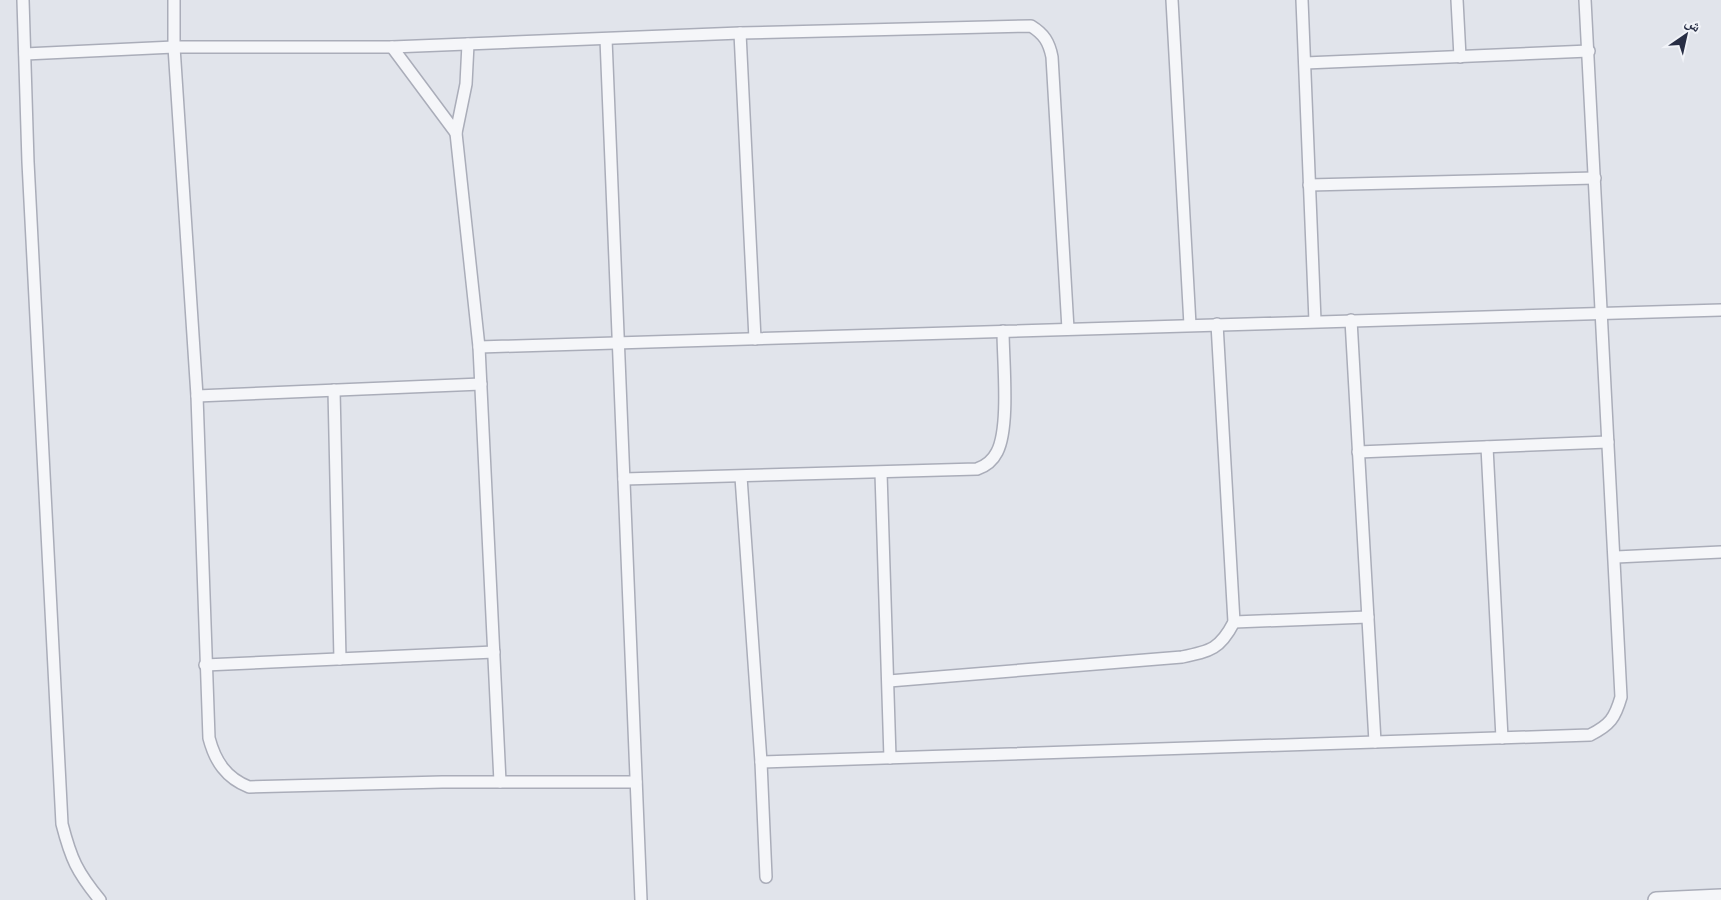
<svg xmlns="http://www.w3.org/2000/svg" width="1721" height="900" font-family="Montserrat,'Noto Naskh Arabic',sans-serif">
<rect width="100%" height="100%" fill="#e1e4eb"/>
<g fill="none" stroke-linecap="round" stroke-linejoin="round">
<defs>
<g id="minor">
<path d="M23,0L28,162L62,824C71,859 77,872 100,900"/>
<path d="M174,0V47L197,396L209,738C215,761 226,778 249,787L442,782H636"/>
<path d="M1172,0L1190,325"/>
<path d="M1302,0L1315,321"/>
<path d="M1457,0L1460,57"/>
<path d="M740,33L755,339"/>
<path d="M606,39L641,900"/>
<path d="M468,44L466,84L456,133L479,347L500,782"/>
<path d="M392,47L456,133"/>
<path d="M25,54L174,47H392L740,33L1031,26C1044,34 1049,42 1052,57L1068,329"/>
<path d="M1305,63L1589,51"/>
<path d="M1309,185L1595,178"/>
<path d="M1351,320L1375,742"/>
<path d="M479,347L1721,310"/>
<path d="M334,390L340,659"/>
<path d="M197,396L481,384"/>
<path d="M1487,447L1502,738"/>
<path d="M1358,452L1608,442"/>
<path d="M881,473L890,758"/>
<path d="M741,477L761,762L766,877"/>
<path d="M624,479L977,469C986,466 993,460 997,452C1010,427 1003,360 1003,331"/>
<path d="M1616,557L1721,552"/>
<path d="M1234,622L1368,617"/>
<path d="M205,665L494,652"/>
<path d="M889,681L1182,657C1211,651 1220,649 1234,622L1217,324"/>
<path d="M761,762L1590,735C1610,725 1615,718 1621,697L1585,0"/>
</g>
<path id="tertiary" d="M1656,900L1721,897"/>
</defs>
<use href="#minor" stroke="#aaadb9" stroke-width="14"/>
<use href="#tertiary" stroke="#aaadb9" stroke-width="18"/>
<use href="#minor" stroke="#f5f6f9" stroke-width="11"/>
<use href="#tertiary" stroke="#f5f6f9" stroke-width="15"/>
</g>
<g transform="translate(1686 35) rotate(34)" stroke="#f1f3f8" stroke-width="4" paint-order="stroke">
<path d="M0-4L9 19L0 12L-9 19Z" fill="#282e45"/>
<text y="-8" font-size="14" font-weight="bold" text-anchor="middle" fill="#282e45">ش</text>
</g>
</svg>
